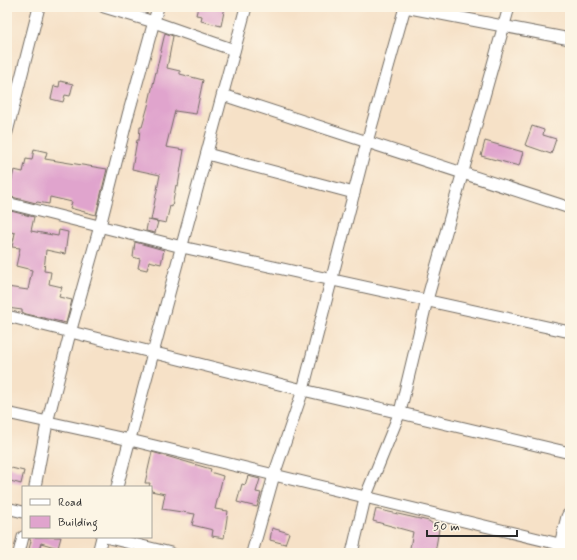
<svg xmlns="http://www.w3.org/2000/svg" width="577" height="560" font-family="Mynerve,sans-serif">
<rect width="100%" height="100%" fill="#fcf5e5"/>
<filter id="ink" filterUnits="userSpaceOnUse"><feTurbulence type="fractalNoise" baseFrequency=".025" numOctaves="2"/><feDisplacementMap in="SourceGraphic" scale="8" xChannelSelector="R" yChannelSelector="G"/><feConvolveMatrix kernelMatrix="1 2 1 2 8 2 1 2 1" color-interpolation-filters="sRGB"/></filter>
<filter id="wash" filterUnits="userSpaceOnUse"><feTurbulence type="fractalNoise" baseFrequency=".012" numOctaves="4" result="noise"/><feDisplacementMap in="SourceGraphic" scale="16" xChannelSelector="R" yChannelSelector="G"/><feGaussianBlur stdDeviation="0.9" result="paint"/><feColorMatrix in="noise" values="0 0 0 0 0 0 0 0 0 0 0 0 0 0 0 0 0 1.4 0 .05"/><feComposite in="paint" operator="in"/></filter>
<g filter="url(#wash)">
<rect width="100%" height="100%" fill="#f6e1c7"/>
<g id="blocks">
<g fill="#e0a4cd">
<path d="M198,7H225L221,26L201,21L202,16L196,15Z"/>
<path d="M165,33L173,36L167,68L180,71V74L203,80L196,114L175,111L166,147L184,150L178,186L176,185L172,207L170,206L166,223L151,220L160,175L132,169L137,140H139L140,127H142L148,106Z"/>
<path d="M60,81L73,84L70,96L65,95L63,102L51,99L54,86L59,87Z"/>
<path d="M532,126L544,130L543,135L556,139L551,154L525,145Z"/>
<path d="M485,141L523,152L519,166L481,156Z"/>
<path d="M34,149L47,152L45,159L107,169L96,215L70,208L72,202L50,197L49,204L37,202L36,203L8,196L14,170L23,172L26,159L32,160Z"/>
<path d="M7,210L34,217L31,231L58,236L59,230L68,232L65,254L46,250L44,271L51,272L49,284L62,287L59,297L72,300L66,323L26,314L22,312V310L7,308V287L28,290L32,270L16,266L20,248L12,247L15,233L7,231Z"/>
<path d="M148,220L158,222L155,233L146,231Z"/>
<path d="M135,242L164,250L161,264L149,261L147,270L138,268L140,259L133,257Z"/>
<path d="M152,452L211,469L210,472L223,476L215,509L228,511L224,538L212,536L213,530L192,525L195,514L162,509L165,494L151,491V487H149L150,483H145Z"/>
<path d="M7,467L24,471L21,484L7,480Z"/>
<path d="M248,476L260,479L256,492L261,493L257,507L237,502L242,484L245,485Z"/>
<path d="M376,509L429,521L439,529L435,553H409L413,532L373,521Z"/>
<path d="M272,528L289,533L285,544L270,540Z"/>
<path d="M30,537H61L58,548L41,543L38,553H28L31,541L30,540Z"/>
</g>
</g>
</g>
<g filter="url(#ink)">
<use href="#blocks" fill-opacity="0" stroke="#726b62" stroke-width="1"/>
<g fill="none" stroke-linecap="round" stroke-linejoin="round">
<defs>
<g id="minor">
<path d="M104,7L154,22L234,50"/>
<path d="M405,7L570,39"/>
<path d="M223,95L570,208"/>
<path d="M7,132L39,7"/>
<path d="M207,154L354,193"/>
<path d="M7,203L182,247L570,332"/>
<path d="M7,316L303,390L570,453"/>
<path d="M7,413L130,440L563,545"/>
<path d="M35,487L47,423L70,333L100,226L128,115L158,7"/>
<path d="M117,487L246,7"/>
<path d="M7,508L23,512"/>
<path d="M105,537L171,553"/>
<path d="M19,553L23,537"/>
<path d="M98,553L102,537"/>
<path d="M252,553L274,475L303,390L367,142L405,7"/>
<path d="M352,553L365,498L400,412L427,300L509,7"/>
</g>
<path id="primary" d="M561,553L570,517"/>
</defs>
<use href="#minor" stroke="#726b62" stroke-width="13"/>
<use href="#primary" stroke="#726b62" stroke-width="19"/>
<use href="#minor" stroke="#fff" stroke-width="11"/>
<use href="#primary" stroke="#fff" stroke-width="17"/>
</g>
</g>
<rect width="577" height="560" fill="none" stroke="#fcf5e5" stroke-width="24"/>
<rect x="22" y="486" width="130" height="52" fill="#fcf5e5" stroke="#a8a49b"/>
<rect x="30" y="499" width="20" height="6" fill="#ffffff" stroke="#a8a49b"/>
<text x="58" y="506" font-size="12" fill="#2b2b2b">Road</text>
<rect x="30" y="516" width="20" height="12" fill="#e0a4cd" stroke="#a8a49b"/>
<text x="58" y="526" font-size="12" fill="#2b2b2b">Building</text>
<path d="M427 530v6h90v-6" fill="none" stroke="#2b2b2b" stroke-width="2"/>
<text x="433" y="530" font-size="12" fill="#2b2b2b" stroke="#fcf5e5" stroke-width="3" paint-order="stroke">50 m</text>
</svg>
